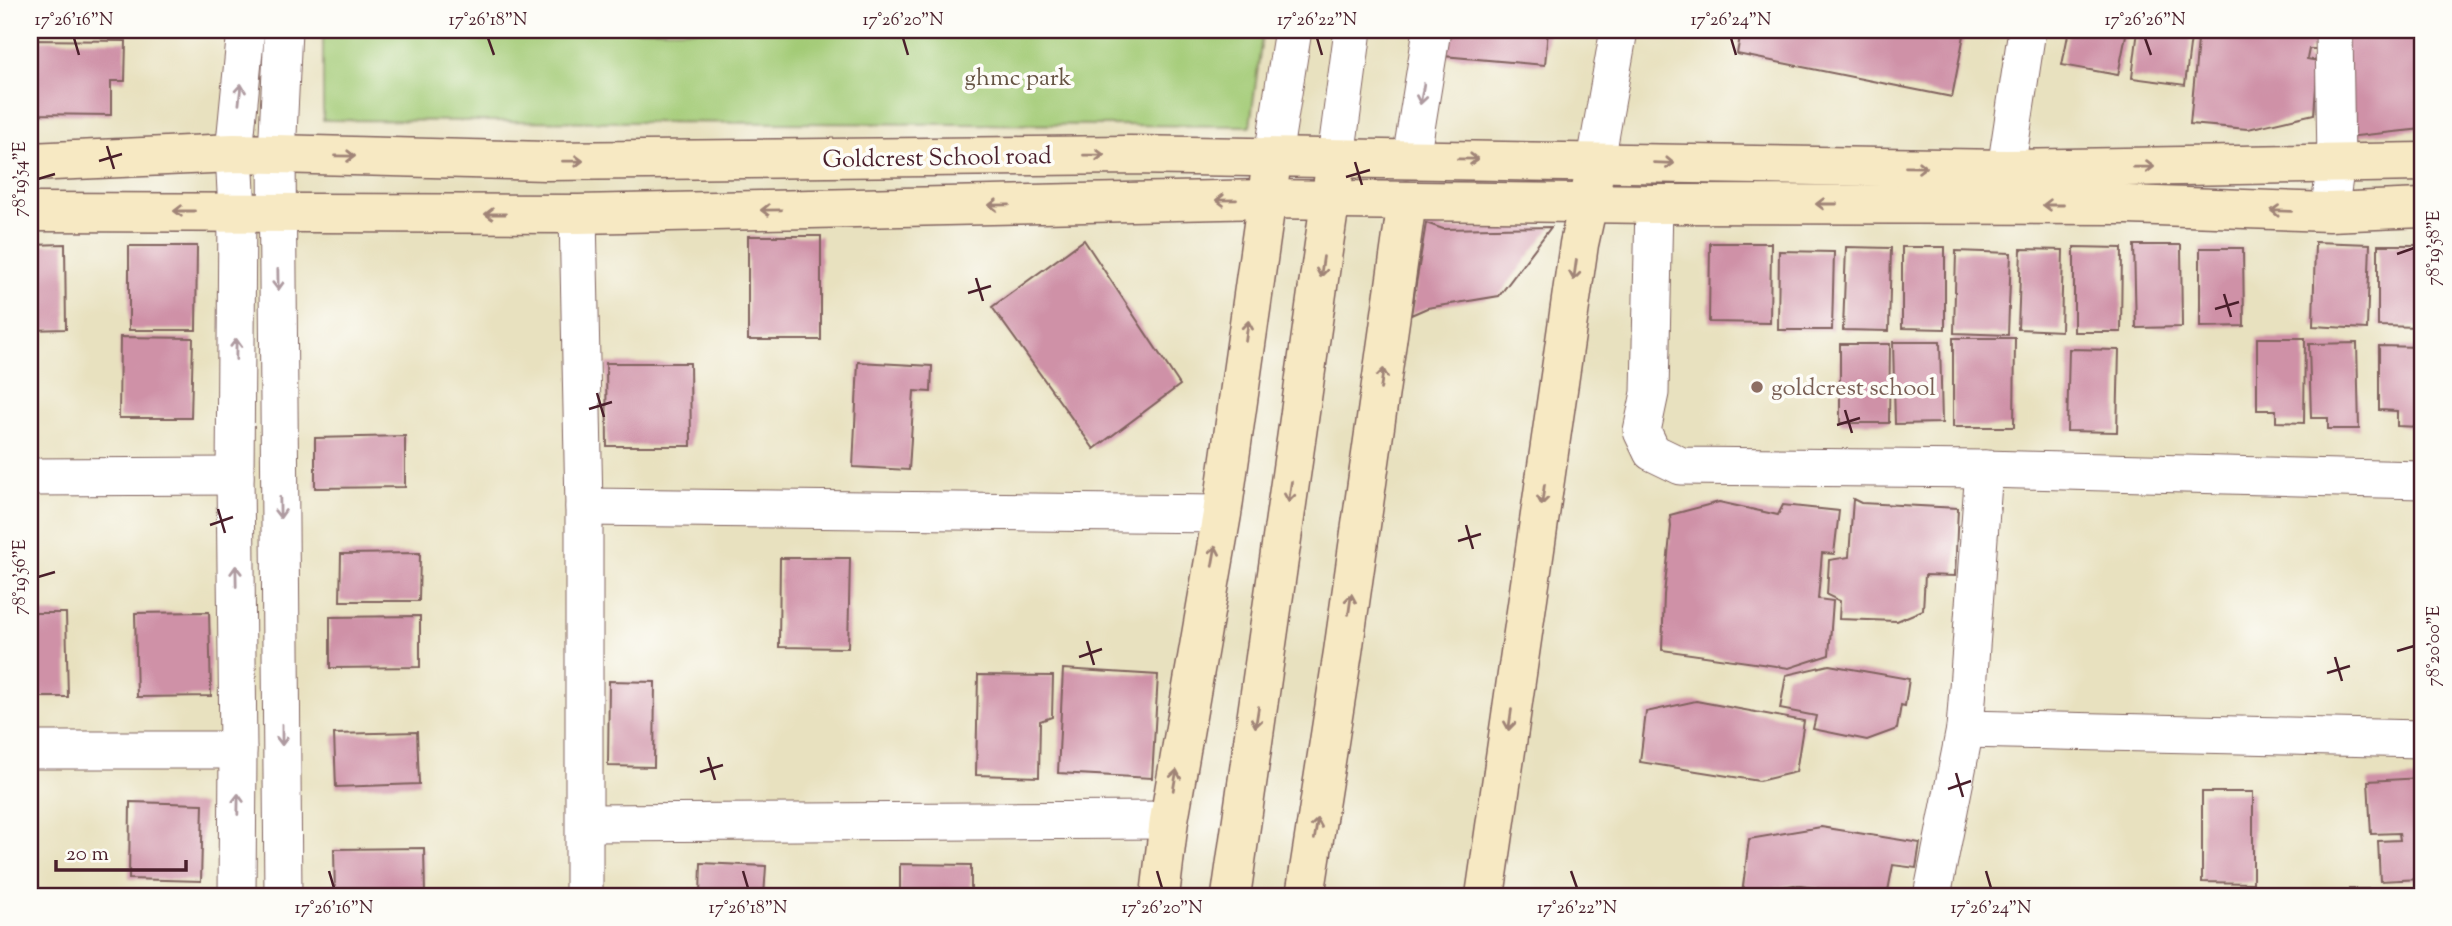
<svg xmlns="http://www.w3.org/2000/svg" width="2452" height="926" font-family="'Sorts Mill Goudy',serif">
<rect width="100%" height="100%" fill="#fdfcf7"/>
<filter id="ink" filterUnits="userSpaceOnUse"><feTurbulence type="fractalNoise" baseFrequency=".0143" numOctaves="2"/><feDisplacementMap in="SourceGraphic" scale="14" xChannelSelector="R" yChannelSelector="G"/><feConvolveMatrix kernelMatrix="1 2 1 2 8 2 1 2 1" color-interpolation-filters="sRGB"/></filter>
<filter id="wash" filterUnits="userSpaceOnUse"><feTurbulence type="fractalNoise" baseFrequency=".00686" numOctaves="4" result="noise"/><feDisplacementMap in="SourceGraphic" scale="28" xChannelSelector="R" yChannelSelector="G"/><feGaussianBlur stdDeviation="1.57" result="paint"/><feColorMatrix in="noise" values="0 0 0 0 0 0 0 0 0 0 0 0 0 0 0 0 0 1.4 0 .05"/><feComposite in="paint" operator="in"/></filter>
<g filter="url(#wash)">
<rect width="100%" height="100%" fill="#e8e1bf"/>
<path fill="#a3cb76" stroke="#767550" stroke-width="2" d="M323,30H1263L1250,126L323,120Z"/>
<g id="blocks">
<g fill="#cf91a7">
<path d="M1445,30H1548L1545,65L1443,56Z"/>
<path d="M1741,30H1965L1952,97L1737,54Z"/>
<path d="M2069,30H2127L2118,75L2062,65Z"/>
<path d="M2138,30H2192L2185,85L2132,78Z"/>
<path d="M2199,30H2325L2322,49H2309L2307,59L2318,61L2314,114L2248,129L2190,124Z"/>
<path d="M2340,30H2422V129L2347,137Z"/>
<path d="M30,40L126,41L125,81H111V115L30,114Z"/>
<path d="M1426,223L1443,229L1551,227L1499,296L1427,308L1411,315Z"/>
<rect x="748" y="236" width="73" height="104"/>
<path d="M1084,240L1180,385L1094,449L992,307Z"/>
<path d="M2315,242L2370,244L2367,329L2313,326Z"/>
<path d="M1710,243H1771L1770,323L1709,322Z"/>
<path d="M65,244L66,329L30,330V245Z"/>
<path d="M2134,245H2181L2182,327L2136,328Z"/>
<path d="M2378,245H2422L2421,327L2378,326Z"/>
<path d="M129,246H197L196,330H129Z"/>
<path d="M1846,247L1891,248L1889,331L1843,330Z"/>
<path d="M1902,247H1945V329L1902,328Z"/>
<path d="M2074,247L2122,248L2121,332H2074Z"/>
<path d="M2200,248H2243L2244,326L2200,327Z"/>
<path d="M2021,249L2063,250L2061,331L2018,329Z"/>
<path d="M1779,251L1834,252L1832,330H1778Z"/>
<path d="M1956,251L2011,253L2008,335L1954,333Z"/>
<path d="M120,337L193,338L191,418H119Z"/>
<path d="M1953,338H2015L2014,427H1953Z"/>
<path d="M2257,338H2305L2304,423L2276,422V410H2257Z"/>
<path d="M1893,342H1940L1942,423L1895,424Z"/>
<path d="M2357,343L2359,429H2328V418H2311L2309,344Z"/>
<path d="M1840,344H1890L1889,423H1840Z"/>
<path d="M2379,346L2420,347V427L2397,426V411L2379,410Z"/>
<path d="M2069,349L2119,350L2117,432L2067,431Z"/>
<path d="M858,362L932,366L931,392L914,391L909,470L853,467Z"/>
<path d="M606,363H690L691,446H607Z"/>
<path d="M405,436V487L315,488V438Z"/>
<path d="M1853,499L1861,503L1958,508L1955,576L1925,575L1923,610L1897,621L1839,619L1840,601L1827,595L1829,560L1849,557Z"/>
<path d="M1719,502L1778,515L1783,505L1839,511L1834,554L1822,553L1818,599L1833,601L1829,655L1789,668L1662,650L1664,595L1671,526L1670,515Z"/>
<path d="M420,553L419,601H340L341,554Z"/>
<path d="M780,558H850L848,648L779,647Z"/>
<path d="M209,612L211,696L137,697L135,613Z"/>
<path d="M30,613H66L68,697H30Z"/>
<path d="M420,616V667L330,668V617Z"/>
<path d="M1829,665L1909,679L1905,706L1901,705L1897,729L1867,740L1813,729L1816,716L1780,709L1786,675Z"/>
<path d="M1063,669L1158,675L1152,778L1058,773Z"/>
<path d="M978,675L1053,676L1052,717L1040,721L1039,777L976,775Z"/>
<path d="M609,681L655,682L654,767L608,766Z"/>
<path d="M1696,701L1804,721L1796,772L1759,781L1640,762L1646,712Z"/>
<path d="M417,732L419,784L336,787L334,734Z"/>
<path d="M2422,778V879L2380,881L2378,841L2400,840L2399,833L2371,834L2368,781Z"/>
<path d="M2202,792H2253V883L2202,882Z"/>
<path d="M130,802L203,804L201,881L129,879Z"/>
<path d="M1821,827L1920,843L1916,868L1893,865L1887,896H1868L1794,885L1742,894L1749,839Z"/>
<path d="M424,848L425,896H335L334,849Z"/>
<path d="M701,863L766,866L764,896H700Z"/>
<path d="M900,864L971,865V896H900Z"/>
<rect x="2349" y="889" width="50" height="7"/>
<rect x="2213" y="892" width="50" height="4"/>
<rect x="2291" y="892" width="49" height="4"/>
</g>
</g>
</g>
<g filter="url(#ink)">
<use href="#blocks" fill-opacity="0" stroke="#81635f" stroke-width="2"/>
<g fill="none" stroke-linecap="round" stroke-linejoin="round">
<defs>
<g id="street">
<path d="M283,30L277,155L283,896"/>
<path d="M1273,156L1293,30"/>
<path d="M1336,157L1353,30"/>
<path d="M1411,159L1432,30"/>
<path d="M1596,161L1619,30"/>
<path d="M2006,169L2027,30"/>
<path d="M1654,204L1650,393L1642,431L1652,452L1681,466L1984,469L2422,480"/>
<path d="M2329,212L2336,164L2334,30"/>
<path d="M578,214L584,507V896"/>
<path d="M30,477L235,476"/>
<path d="M584,507L1222,514"/>
<path d="M1965,729L2422,739"/>
<path d="M30,750H238"/>
<path d="M586,823L1169,820"/>
<path d="M237,896L238,750L235,476L237,211L234,153L246,30"/>
<path d="M1932,896L1965,729L1984,469"/>
</g>
<g id="secondary">
<path d="M30,162L234,153L546,161L1130,155L2006,169L2422,162"/>
<path d="M30,212L578,214L1266,199L1654,204L2128,205L2329,212L2422,208"/>
<path d="M1160,896L1169,820L1222,514L1270,175"/>
<path d="M1231,896L1334,174"/>
<path d="M1305,896L1343,652L1407,201"/>
<path d="M1485,896L1579,244L1593,180"/>
</g>
</defs>
<use href="#street" stroke="#81635f" stroke-width="39"/>
<use href="#secondary" stroke="#81635f" stroke-width="41"/>
<use href="#street" stroke="#fff" stroke-width="37"/>
<use href="#secondary" stroke="#f7e9c3" stroke-width="38"/>
</g>
<defs><path id="oneway-shaft" d="M-6 0H5M1.5-3L5.5 0L1.5 3" fill="none" stroke-width="1.6" stroke-linecap="round" stroke-linejoin="round" transform="scale(1.75)"/></defs>
<g stroke="#ae9aa0">
<use href="#oneway-shaft" transform="translate(240 94) rotate(-84)"/>
<use href="#oneway-shaft" transform="translate(1422 94) rotate(100)"/>
<use href="#oneway-shaft" transform="translate(278 280) rotate(89)"/>
<use href="#oneway-shaft" transform="translate(236 349) rotate(-89)"/>
<use href="#oneway-shaft" transform="translate(280 508) rotate(89)"/>
<use href="#oneway-shaft" transform="translate(236 576) rotate(-91)"/>
<use href="#oneway-shaft" transform="translate(282 735) rotate(90)"/>
<use href="#oneway-shaft" transform="translate(238 804) rotate(-89)"/>
</g>
<g stroke="#a08477">
<use href="#oneway-shaft" transform="translate(1094 155) rotate(-1)"/>
<use href="#oneway-shaft" transform="translate(345 156) rotate(1)"/>
<use href="#oneway-shaft" transform="translate(1468 159) rotate(1)"/>
<use href="#oneway-shaft" transform="translate(573 161) rotate(-1)"/>
<use href="#oneway-shaft" transform="translate(1664 163) rotate(2)"/>
<use href="#oneway-shaft" transform="translate(1916 167) rotate(1)"/>
<use href="#oneway-shaft" transform="translate(2144 167) rotate(-1)"/>
<use href="#oneway-shaft" transform="translate(1226 200) rotate(179)"/>
<use href="#oneway-shaft" transform="translate(1826 204) rotate(-180)"/>
<use href="#oneway-shaft" transform="translate(999 205) rotate(179)"/>
<use href="#oneway-shaft" transform="translate(2053 205) rotate(-180)"/>
<use href="#oneway-shaft" transform="translate(771 210) rotate(179)"/>
<use href="#oneway-shaft" transform="translate(184 211) rotate(180)"/>
<use href="#oneway-shaft" transform="translate(2281 211) rotate(-178)"/>
<use href="#oneway-shaft" transform="translate(495 214) rotate(-180)"/>
<use href="#oneway-shaft" transform="translate(1322 267) rotate(98)"/>
<use href="#oneway-shaft" transform="translate(1575 270) rotate(98)"/>
<use href="#oneway-shaft" transform="translate(1247 331) rotate(-82)"/>
<use href="#oneway-shaft" transform="translate(1382 379) rotate(-82)"/>
<use href="#oneway-shaft" transform="translate(1290 492) rotate(98)"/>
<use href="#oneway-shaft" transform="translate(1543 495) rotate(98)"/>
<use href="#oneway-shaft" transform="translate(1214 556) rotate(-80)"/>
<use href="#oneway-shaft" transform="translate(1350 604) rotate(-82)"/>
<use href="#oneway-shaft" transform="translate(1257 717) rotate(99)"/>
<use href="#oneway-shaft" transform="translate(1510 720) rotate(98)"/>
<use href="#oneway-shaft" transform="translate(1175 780) rotate(-80)"/>
<use href="#oneway-shaft" transform="translate(1316 829) rotate(-81)"/>
</g>
</g>
<path fill="none" stroke="#4a1f2b" stroke-width="2.5" d="M74,38L79,55M488,38L494,55M903,38L908,55M1317,38L1322,55M1731,38L1736,55M2145,38L2151,55M107,146L114,169M99,161L122,154M1355,162L1362,185M1346,177L1370,170M38,179L55,174M2397,254L2414,248M976,278L983,301M968,293L991,286M2224,294L2231,317M2215,309L2239,302M597,393L604,417M589,409L612,402M1845,410L1852,433M1837,425L1860,418M218,509L225,533M210,525L233,517M1466,525L1473,549M1458,541L1481,534M38,577L55,572M1087,641L1094,665M2397,651L2414,646M1079,657L1102,649M2335,657L2342,681M2327,673L2350,666M708,757L715,780M700,772L723,765M1956,773L1963,797M1948,789L1971,781M329,871L334,888M743,871L748,888M1157,871L1162,888M1571,871L1577,888M1986,871L1991,888"/>
<circle fill="#8d6e63" stroke="#fdfcf7" stroke-width="2.5" cx="1757" cy="387" r="7"/>
<g text-anchor="middle" stroke-width="7" stroke-linejoin="round" paint-order="stroke">
<g font-size="24" fill="#655342" stroke="#fdfcf7">
<text x="1018" y="85">ghmc park</text>
</g>
<g font-size="24" fill="#4a1f2b" stroke="#fdfcf7">
<text transform="translate(937 157) rotate(-1)" y="8">Goldcrest School road</text>
</g>
<g font-size="24" fill="#785e54" stroke="#fdfcf7" text-anchor="start">
<text x="1771" y="395">goldcrest school</text>
</g>
</g>
<rect width="2452" height="926" fill="none" stroke="#fdfcf7" stroke-width="77"/>
<path d="M56 860v10h130v-10" fill="none" stroke="#4a1f2b" stroke-width="3.5"/>
<text x="66" y="860" font-size="21" fill="#4a1f2b" stroke="#fdfcf7" stroke-width="5" paint-order="stroke">20 m</text>
<rect x="38" y="38" width="2376" height="850" fill="none" stroke="#4a1f2b" stroke-width="2.5"/>
<g font-size="18" text-anchor="middle" fill="#4a1f2b">
<text x="74" y="25">17°26'16"N</text>
<text x="488" y="25">17°26'18"N</text>
<text x="903" y="25">17°26'20"N</text>
<text x="1317" y="25">17°26'22"N</text>
<text x="1731" y="25">17°26'24"N</text>
<text x="2145" y="25">17°26'26"N</text>
<text transform="translate(19 179) rotate(-90)" y="6">78°19'54"E</text>
<text transform="translate(2433 248) rotate(-90)" y="6">78°19'58"E</text>
<text transform="translate(19 577) rotate(-90)" y="6">78°19'56"E</text>
<text transform="translate(2433 646) rotate(-90)" y="6">78°20'00"E</text>
<text x="334" y="913">17°26'16"N</text>
<text x="748" y="913">17°26'18"N</text>
<text x="1162" y="913">17°26'20"N</text>
<text x="1577" y="913">17°26'22"N</text>
<text x="1991" y="913">17°26'24"N</text>
</g>
</svg>
